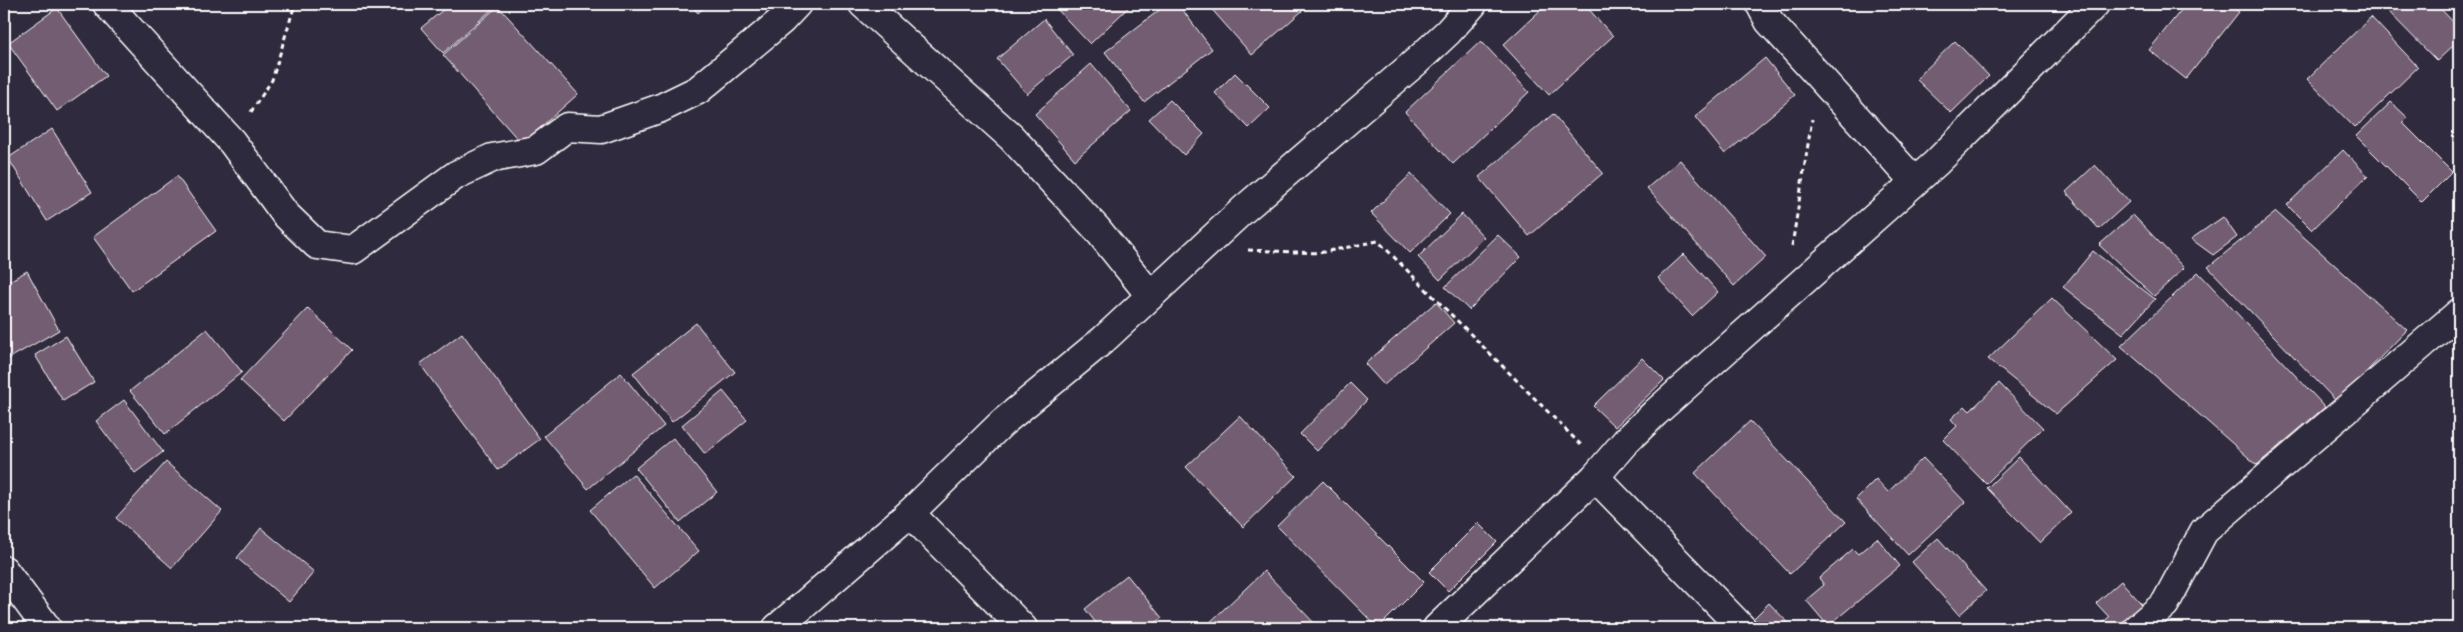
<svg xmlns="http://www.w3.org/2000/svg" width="2463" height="632" font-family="Dekko,sans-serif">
<rect width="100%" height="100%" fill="#2f2a3d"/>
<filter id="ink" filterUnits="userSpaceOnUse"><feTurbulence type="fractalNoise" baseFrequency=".02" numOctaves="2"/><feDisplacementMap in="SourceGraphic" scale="10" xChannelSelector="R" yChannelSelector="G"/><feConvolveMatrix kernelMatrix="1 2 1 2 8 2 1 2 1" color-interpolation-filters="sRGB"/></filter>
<g filter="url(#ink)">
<g fill="#735d72" stroke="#fff">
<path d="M450,4H498L443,53L421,28Z"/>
<path d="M690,4H708L698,13Z"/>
<path d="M1052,4H1132L1090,44Z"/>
<path d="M1167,4H1178L1212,49L1144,102L1105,52Z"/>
<path d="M1209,4H1310L1252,55L1208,5Z"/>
<path d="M1547,4H1584L1613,36L1549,95L1503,45Z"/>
<path d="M2186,4H2228L2239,12L2186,79L2149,50Z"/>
<path d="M2381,4H2436L2459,28V40L2437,61Z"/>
<path d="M2449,4H2459V14Z"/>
<path d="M498,6L578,94L522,144L443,55Z"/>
<path d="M57,8L106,76L57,111L8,43Z"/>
<path d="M2371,17L2418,67L2355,128L2307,79Z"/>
<path d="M1044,19L1073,55L1027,94L997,59Z"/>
<path d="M1481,41L1529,92L1453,164L1405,112Z"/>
<path d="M1955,41L1989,76L1951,113L1916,79Z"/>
<path d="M1765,58L1795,95L1725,154L1695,117Z"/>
<path d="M1091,64L1131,111L1075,160L1035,114Z"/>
<path d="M1235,73L1270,108L1249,128L1215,93Z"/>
<path d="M1170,100L1204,134L1184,155L1149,119Z"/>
<path d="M2391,102L2408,118L2403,123L2452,172L2422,202L2356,136Z"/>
<path d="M1553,114L1603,173L1529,236L1479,177Z"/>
<path d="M52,129L92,192L47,221L8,158Z"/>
<path d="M2343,150L2368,176L2312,230L2287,205Z"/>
<path d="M1680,160L1766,257L1734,286L1647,188Z"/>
<path d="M2095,165L2129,202L2099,229L2066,192Z"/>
<path d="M1411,174L1450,214L1410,253L1371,213Z"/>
<path d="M177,176L216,231L132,291L93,237Z"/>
<path d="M2276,212L2407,330L2337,402L2208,267Z"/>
<path d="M1462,214L1484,237L1440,280L1418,257Z"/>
<path d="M2133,215L2184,268L2154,296L2099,245Z"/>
<path d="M2223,217L2237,237L2213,255L2191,239Z"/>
<path d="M1498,235L1521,257L1469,310L1445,287Z"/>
<path d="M2093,251L2155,299L2123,334L2063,287Z"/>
<path d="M1684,254L1718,292L1692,316L1658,278Z"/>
<path d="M27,271L59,330L8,359L4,351V284Z"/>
<path d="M2198,272L2325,407L2257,465L2121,346Z"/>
<path d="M2052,298L2117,360L2056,414L1988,359Z"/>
<path d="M1436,302L1454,323L1384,385L1365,364Z"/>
<path d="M308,308L352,350L284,421L240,380Z"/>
<path d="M696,323L735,372L672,422L633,373Z"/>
<path d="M207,329L242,372L165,434L130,391Z"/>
<path d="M462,333L540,439L498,470L420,364Z"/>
<path d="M66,336L94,382L63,401L35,355Z"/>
<path d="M1642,358L1664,380L1615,427L1593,406Z"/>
<path d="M621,373L664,426L588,489L544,436Z"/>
<path d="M1350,383L1367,400L1317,451L1300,434Z"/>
<path d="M1999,383L2043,428L1986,484L1943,440L1957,426L1951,419L1965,406L1970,411Z"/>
<path d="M723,391L747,420L705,454L682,425Z"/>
<path d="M124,400L163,452L135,473L96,421Z"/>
<path d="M1240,416L1296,476L1243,527L1186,467Z"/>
<path d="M1750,421L1846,522L1790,574L1695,473Z"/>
<path d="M673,438L717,492L680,522L636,468Z"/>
<path d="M2019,457L2071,513L2040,543L1987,488Z"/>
<path d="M1923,458L1965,502L1908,555L1856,499L1876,479L1888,492Z"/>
<path d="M166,462L222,511L172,568L116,518Z"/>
<path d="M633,474L699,551L655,588L590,510Z"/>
<path d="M1323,481L1424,582L1378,628L1277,526Z"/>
<path d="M1478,523L1497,542L1448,591L1429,572Z"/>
<path d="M261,528L314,572L289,602L237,558Z"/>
<path d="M1877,538L1900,566L1828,626L1806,600L1824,585L1819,578L1853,549L1858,554Z"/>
<path d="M1938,538L1986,591L1959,615L1912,562Z"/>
<path d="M1264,571L1319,628H1204Z"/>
<path d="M1127,575L1162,618L1149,628H1100L1085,609Z"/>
<path d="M2121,581L2148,611L2129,628H2097L2109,617L2096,603Z"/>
<path d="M1769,603L1793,628H1761L1753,619Z"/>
</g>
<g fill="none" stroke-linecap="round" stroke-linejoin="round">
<defs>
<g id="minor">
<path d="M107,4L232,142L285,214L317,245L353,250L456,175L492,158L536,150L567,127L601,129L661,108L698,90L782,20L797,4"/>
<path d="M863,4L1011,137L1097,229L1150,295"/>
<path d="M1760,4L1769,21L1914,181"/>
<path d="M1595,477L1742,628"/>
<path d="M910,513L1023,628"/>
<path d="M4,570L47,628"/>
<path d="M777,628L910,513L1002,423L1103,340L1243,210L1417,61L1448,32L1473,4"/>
<path d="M1437,628L1595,477L1626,441L1655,413L1936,163L2095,4"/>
<path d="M2137,628L2165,604L2204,531L2459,313"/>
</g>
</defs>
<use href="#minor" stroke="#fff" stroke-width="31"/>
<g stroke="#fff" stroke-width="3" stroke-dasharray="5 4" stroke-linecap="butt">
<path d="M251,112L272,80L295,4"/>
<path d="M1792,246L1812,119"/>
<path d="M1248,250L1319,253L1378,241L1581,445"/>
</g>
<use href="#minor" stroke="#2f2a3d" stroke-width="28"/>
</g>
</g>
<rect width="2463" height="632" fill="none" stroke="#2f2a3d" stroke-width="20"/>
<rect x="10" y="10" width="2443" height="612" fill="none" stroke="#fff" stroke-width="2" filter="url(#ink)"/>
</svg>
